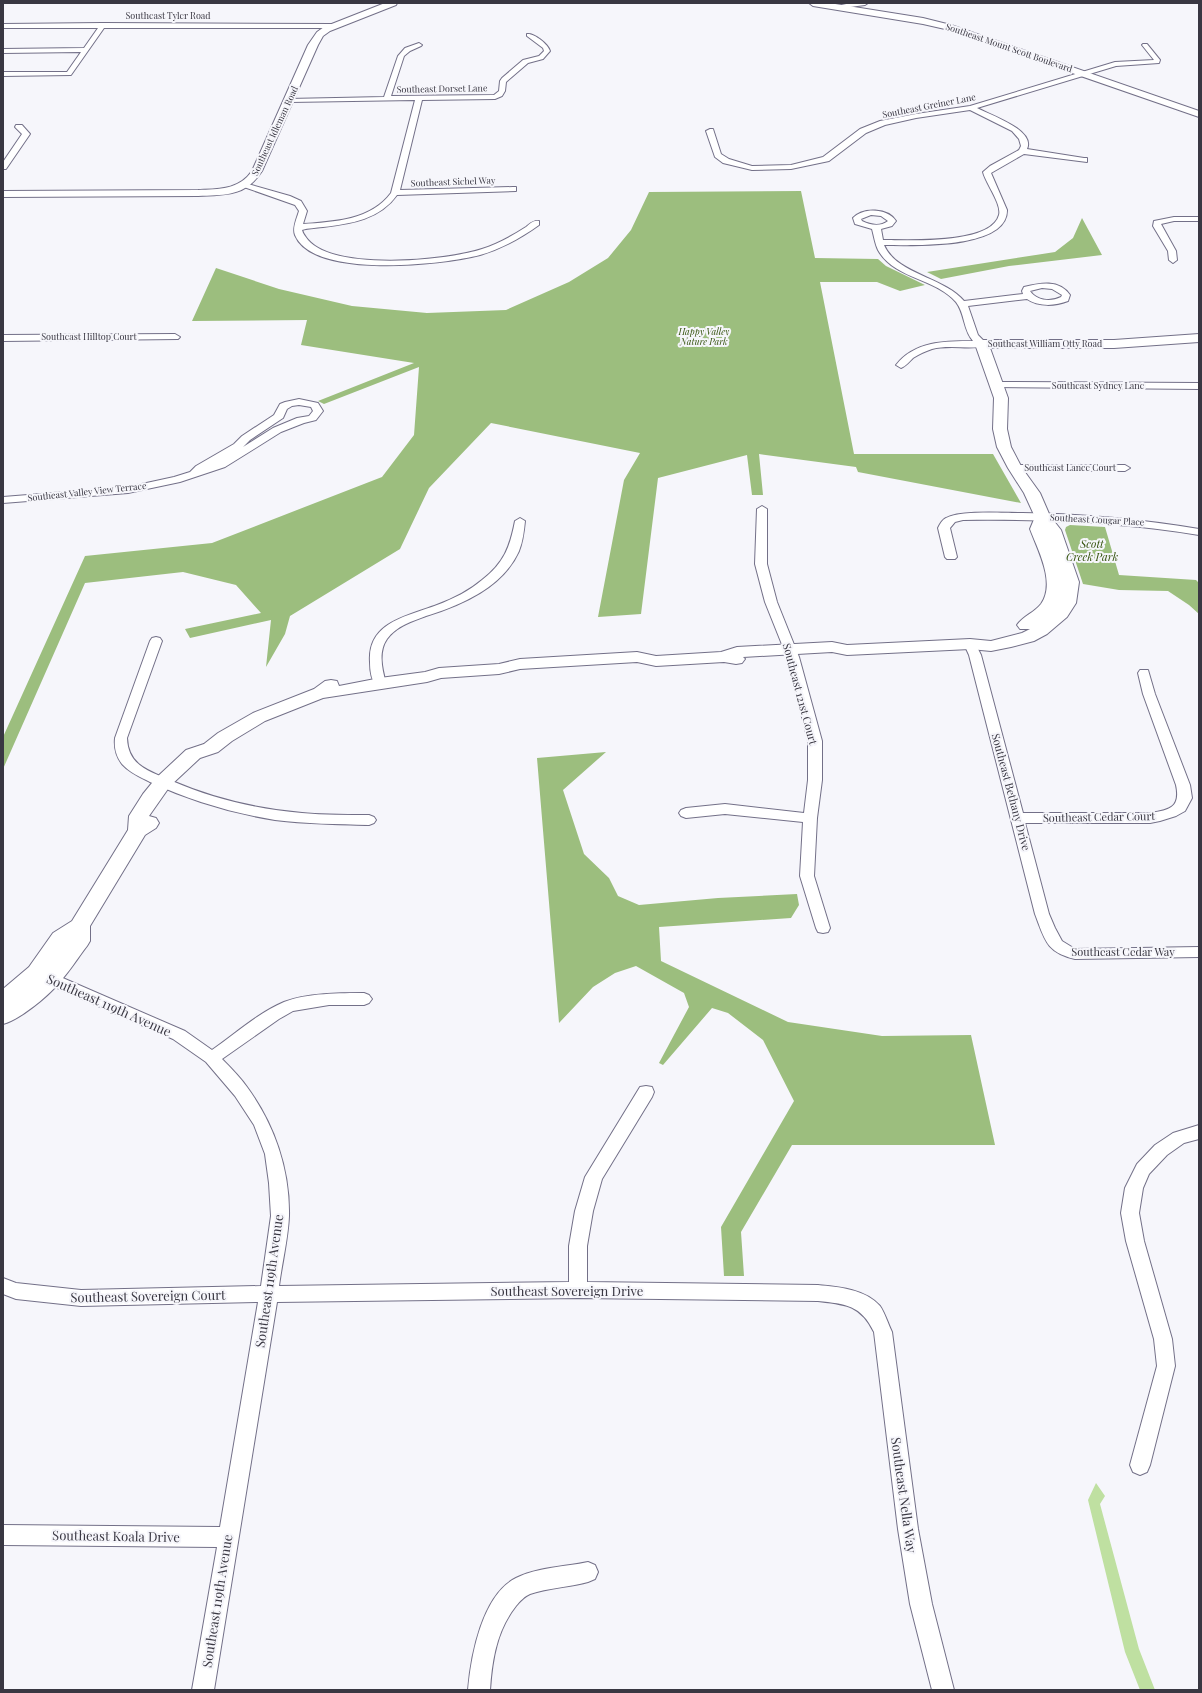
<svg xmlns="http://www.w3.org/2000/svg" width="1202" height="1693" font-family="'Playfair Display',serif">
<rect width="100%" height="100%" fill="#f6f6fb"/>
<path fill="#bfe0a1" d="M1096,1483L1105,1496L1100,1504L1139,1649L1155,1690H1140L1125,1652L1088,1500Z"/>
<g fill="#9cbe7e">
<path d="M801,191L815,258L878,259L886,266L925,285L900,291L877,282H820L854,454H993L1021,503L858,472L856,467L759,454L763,495H752L747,455L658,478L641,614L598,617L624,480L640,453L491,423L429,488L400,549L290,616L285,634L266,667L271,620L190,638L185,629L261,613L236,585L183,572L85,583L3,769V737L85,556L212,543L382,477L414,435L419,367L324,404L318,401L414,363L301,345L307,320L192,321L216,268L279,289L352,306L427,313L506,310L569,282L608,258L631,230L649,192Z"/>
<path d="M1082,218L1102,255L1009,266L941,279L927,272L1055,252L1073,238Z"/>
<path d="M1070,525L1105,527L1119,575L1196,580L1199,583V614L1189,605L1168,591L1119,590L1083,584L1065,530L1066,527Z"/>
<path d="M606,752L563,790L584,854L609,878L618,896L639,905L718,898L797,894L799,905L791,918L659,927L661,961L788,1022L882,1036L971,1035L995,1145H792L741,1232L744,1276H724L721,1227L794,1101L763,1040L728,1013L712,1008L663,1065L659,1063L689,1007L684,993L636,966L615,973L593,987L559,1023L537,758Z"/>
</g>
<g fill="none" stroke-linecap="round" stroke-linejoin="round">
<defs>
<g id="street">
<path d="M851,3H868L865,5L835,9L832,7Z"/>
<path d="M103,23L333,24L336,26L333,28H104L71,75L3,76V72H67L81,52L3,53V49L84,48L98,28H3V24Z"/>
<path d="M527,34C534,33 548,44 550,51L543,59L528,63L506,82L505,91L502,96L495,99L422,100L400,190L513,187H516V191L397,195C380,219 351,224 323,227C316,228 308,228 302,230C303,234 305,236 308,240C335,271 445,261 482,249C498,244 512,236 526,227C530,224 533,220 539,221V225C521,238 501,249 480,255C442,265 313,279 295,235C292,228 297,218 299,211L295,205L241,186L242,184H248L290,196L301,201L307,211L303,224C334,222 371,220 391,193L415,100L290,102L288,101V99L384,97L398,56L405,48L419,43L422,45L421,46L410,51L404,56L391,96L494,95L499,91L500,81L502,78L523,60L539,56L544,51L543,48L527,36Z"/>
<path d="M1143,44H1147L1160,60L1159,63L1116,66L977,108C990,115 1036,130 1027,149L1084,158H1087V162L1024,154L991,173L1007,210C1008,250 911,245 884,245C896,274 944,277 964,301L1023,294L1022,291L1024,287C1040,283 1059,279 1070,295L1068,301C1055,306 1039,307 1027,299L968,306L978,335L987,344L985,346C968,350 950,344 932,349C926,351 919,354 913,358C909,362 906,366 901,368L896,365C915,341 945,341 973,341C963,330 965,313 956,302C935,278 894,279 878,250C875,244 874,236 872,229L855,224L853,218C863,207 888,208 896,221L892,226L881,229L883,240C907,240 991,245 999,215C1002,204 986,184 983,172L990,166L1019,150L1021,146L1019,139L1012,131L970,110L916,118L885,125L866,133L829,161L791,169L752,170L723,163L715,157L706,131L710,129H713L721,154L729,159L752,166L791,165L823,157L860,129L880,121L916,114L970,106L1115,62L1154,60L1142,45ZM871,215L881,216L888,221C880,227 870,225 862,221L861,219ZM1042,288L1052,289L1062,295L1061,297C1051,302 1037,301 1030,291Z"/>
<path d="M16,125H22L30,134L6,169H3V162L22,134L15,127Z"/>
<path d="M1174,217H1199V221H1174L1161,224L1176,251L1177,260L1173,263L1169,260L1168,251L1153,226L1154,221Z"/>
<path d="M175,334L180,337L178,339L3,341V335Z"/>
<path d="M997,382L1199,383V389L994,387L992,385L994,383Z"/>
<path d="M299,399L318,403L323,411L316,420L304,423L281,432L225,467L180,482L128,493L3,503V497L128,487L174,477L190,472L196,466L234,444L242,436L274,415L280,404L285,402ZM299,405L311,407L313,411L309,416L297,418L273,428L243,447L250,440L283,418L287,409L292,406Z"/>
<path d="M1015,465H1125L1130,468L1125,471L1011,470L1010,468Z"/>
<path d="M762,506L767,509V564L777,602L799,657L822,741V780L817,818L814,876L830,928L828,932L823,933L818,932L816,928L800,876L803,822L725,814L686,818L681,816L679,813L681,810L686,808L725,804L804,813L808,780V741L787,657L765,602L755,564L757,509Z"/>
<path d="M1022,513C1082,514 1140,519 1199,529V535C1121,522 1042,519 963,520L955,522L950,528L957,557L955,559H947L945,557L938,528C940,524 942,520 946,518C960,510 1005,513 1022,513Z"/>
<path d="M520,518L525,521C524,531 523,541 519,551C503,587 462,605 426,616C413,621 396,626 387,639C378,652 382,669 386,683L384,686H376C371,679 370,670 370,662C367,622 408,616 437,605C453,599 469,591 482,580C504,563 510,547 515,521Z"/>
<path d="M156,637L160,638L162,641L127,738C128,766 149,771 172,781C214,799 256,809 302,813C324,815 347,815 369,815L374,817L376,820L374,823L369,825C337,824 306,824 275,820C232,813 189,800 150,782C140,777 129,772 122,764C116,756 114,748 115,738L150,641L152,638Z"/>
<path d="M970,640L974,641L981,655L1023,813H1150C1169,810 1181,808 1176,785L1143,694L1138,673L1140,670H1148L1155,694L1190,785L1192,798L1185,811L1176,816L1160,821L1150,823H1025L1049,914L1055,928L1062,941L1075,949L1199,947V957L1075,959C1046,952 1045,940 1035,914L969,655L964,644L966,641Z"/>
<path d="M42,969L185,1031L212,1050C235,1034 258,1013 284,1002C306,993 341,993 364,993L369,995L372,999L369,1003L364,1005H329L293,1011L279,1019L222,1059C231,1068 240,1077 247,1087C274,1124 290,1169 289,1216C288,1239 282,1263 279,1286L569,1282V1246L575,1211L585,1177L640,1087L646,1086L652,1087L654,1092L652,1097L602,1179L593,1211L587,1246V1282L818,1285C839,1287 865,1289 880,1306C885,1313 888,1324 892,1332L918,1529L932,1604L954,1690H932L910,1604L898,1529L874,1332C861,1305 846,1304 818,1301L578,1298L277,1302L214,1690H192L217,1547L3,1545V1525L220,1527L258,1302L81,1306L16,1299L3,1294V1278L16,1283L81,1290L261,1286L271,1216L269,1183L265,1154L254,1125L235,1096L206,1062L173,1039L37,979L34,975L37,971Z"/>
<path d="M1199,1125V1139L1184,1143L1167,1155L1149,1174L1143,1188L1139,1213L1144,1241L1172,1339L1175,1366L1150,1465L1147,1472L1140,1475L1133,1472L1130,1465L1157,1366L1154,1339L1126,1241L1121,1213L1125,1188L1137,1164L1155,1145L1173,1133Z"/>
<path d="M588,1562L595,1565L598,1572L595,1579L588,1582C569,1587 548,1588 530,1594C525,1596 520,1601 516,1606C497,1630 492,1659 490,1690H468C471,1656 482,1595 516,1578C538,1567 565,1567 588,1562Z"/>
</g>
<g id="secondary">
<path d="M385,3H397L396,5L330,31L323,36L318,45L262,171C246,196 226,195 198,196L3,197V191L198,190C219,189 239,190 252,171L308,45L317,32L324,27Z"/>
<path d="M809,3H829L923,18L951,25L1199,111V117L945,29L923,24L813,6Z"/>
<path d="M1199,334V342L1114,348H990L1008,398L1007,429L1011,447L1022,468L1040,493L1050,516L1061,530L1079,582L1076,603L1067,617L1047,634L1034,641L1011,647L991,651L970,649L847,655L832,652L743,657L745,659L742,663L736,664L724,662L656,666L637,662L520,669L499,674L441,678L427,682L323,698L265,721L232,741L218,752L200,758L170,786L149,816L156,818L159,823L156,828L145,835L90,926V941L87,946C77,959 69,972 58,984C47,997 19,1020 3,1024V989L29,967L53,933L72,921L128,830L129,816L143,794L156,778L186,750L204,744L218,733L253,713L314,689L325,681L331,680L337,681L339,686L380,678L425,672L439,668L499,664L520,659L637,652L656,656L721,652L737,647L832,642L847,645L970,639L991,641L1022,633L1030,629H1020L1017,625C1023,616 1034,613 1041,604C1056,583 1038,550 1030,529L1035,517L1024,493L1008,468L997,447L993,429L994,398L975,344L977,341L982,340H1114Z"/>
</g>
</defs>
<use href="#street" stroke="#737088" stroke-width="2"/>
<use href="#secondary" stroke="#737088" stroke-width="2"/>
<use href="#street" fill="#fff" fill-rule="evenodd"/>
<use href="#secondary" fill="#fff" fill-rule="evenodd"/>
</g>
<g text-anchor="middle" stroke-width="4" stroke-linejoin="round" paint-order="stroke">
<g font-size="9" fill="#393742" stroke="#f6f6fb">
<text x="168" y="19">Southeast Tyler Road</text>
<text transform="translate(1009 48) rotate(19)" y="3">Southeast Mount Scott Boulevard</text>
<text transform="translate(442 89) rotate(-1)" y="3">Southeast Dorset Lane</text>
<text transform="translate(929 106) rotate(-11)" y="3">Southeast Greiner Lane</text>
<text transform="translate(275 131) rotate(-65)" y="3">Southeast Idleman Road</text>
<text transform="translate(453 182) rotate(-2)" y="3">Southeast Sichel Way</text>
<text x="89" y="340">Southeast Hilltop Court</text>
<text x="1045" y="347">Southeast William Otty Road</text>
<text x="1098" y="389">Southeast Sydney Lane</text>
<text x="1070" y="471">Southeast Lance Court</text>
<text transform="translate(87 492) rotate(-6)" y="3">Southeast Valley View Terrace</text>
<text transform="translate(1097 520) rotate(3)" y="3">Southeast Cougar Place</text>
</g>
<g font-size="9" font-style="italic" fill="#32500a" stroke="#f6f6fb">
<text x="704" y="335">Happy Valley<tspan x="704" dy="10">Nature Park</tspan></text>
</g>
<g font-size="11" font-style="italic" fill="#32500a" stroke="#f6f6fb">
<text x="1092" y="548">Scott<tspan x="1092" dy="13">Creek Park</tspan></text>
</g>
<g font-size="11" fill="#393742" stroke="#f6f6fb">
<text transform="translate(800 694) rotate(75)" y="4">Southeast 121st Court</text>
<text transform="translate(1011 792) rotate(75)" y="4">Southeast Bethany Drive</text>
<text transform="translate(1099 817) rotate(-1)" y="4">Southeast Cedar Court</text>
<text x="1123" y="956">Southeast Cedar Way</text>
</g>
<g font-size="13" fill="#393742" stroke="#f6f6fb">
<text transform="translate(109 1005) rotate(24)" y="5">Southeast 119th Avenue</text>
<text transform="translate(269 1281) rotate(-82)" y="5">Southeast 119th Avenue</text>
<text x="567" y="1296">Southeast Sovereign Drive</text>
<text transform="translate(148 1296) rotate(-1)" y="5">Southeast Sovereign Court</text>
<text transform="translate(904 1495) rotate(82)" y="5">Southeast Nella Way</text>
<text transform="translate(116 1536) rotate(1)" y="5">Southeast Koala Drive</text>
<text transform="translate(217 1601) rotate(-81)" y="5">Southeast 119th Avenue</text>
</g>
</g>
<rect width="1202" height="1693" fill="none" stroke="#393742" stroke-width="8"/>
</svg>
